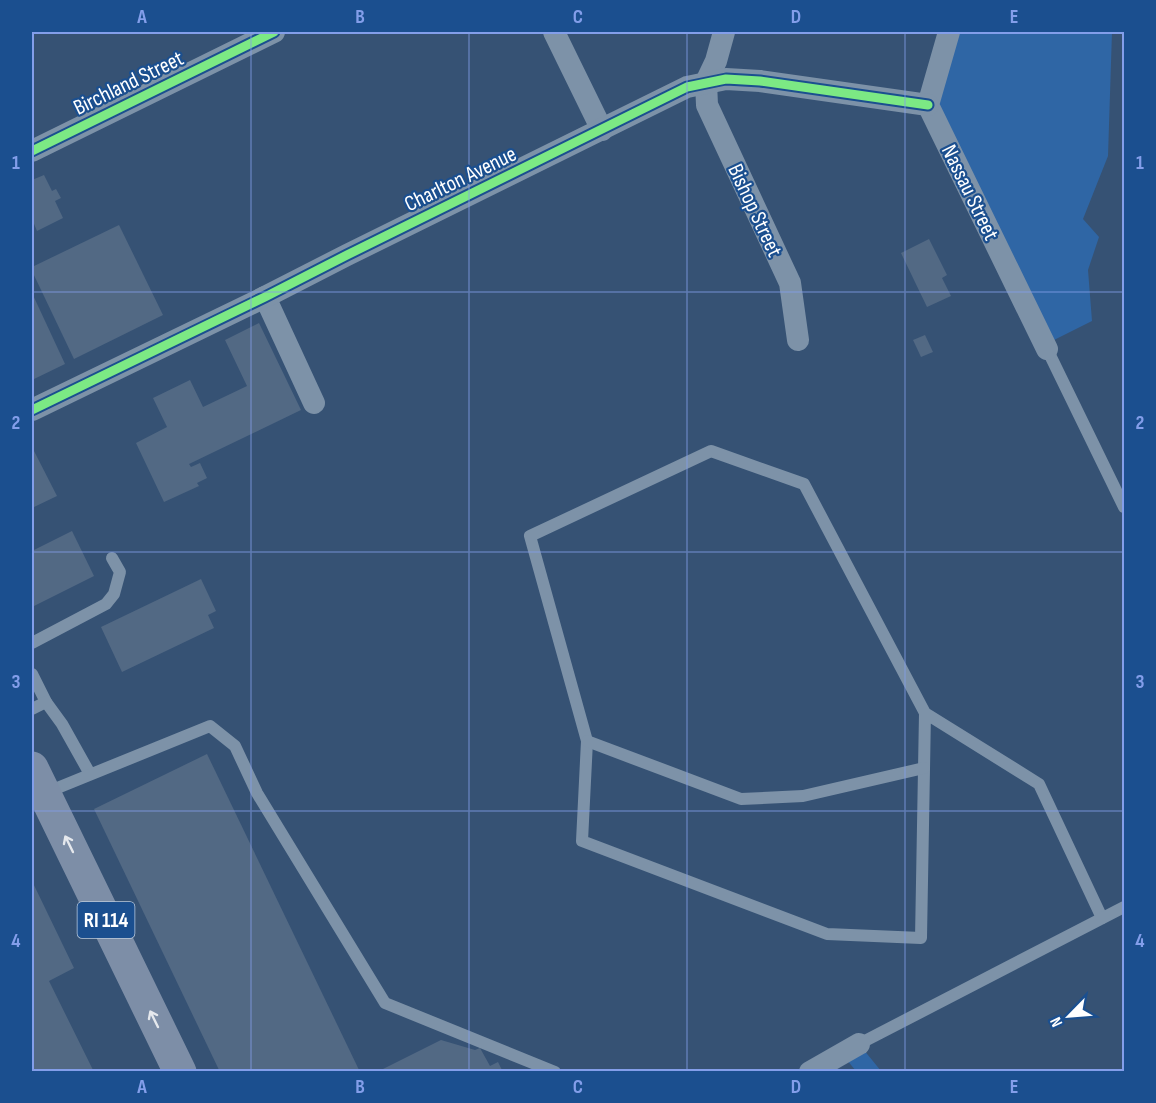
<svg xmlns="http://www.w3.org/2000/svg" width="1156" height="1103" font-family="'Sofia Sans Condensed',sans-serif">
<rect width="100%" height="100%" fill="#365274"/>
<g fill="#2f66a5">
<path d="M953,32H1112L1108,156L1083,219L1099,237L1088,270L1092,321L1054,340L934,106Z"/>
<path d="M859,1044L881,1071H856L842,1054Z"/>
</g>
<g fill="#526984">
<path d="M44,175L52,191L56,189L61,198L55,201L63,218L37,231L32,219V180Z"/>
<path d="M119,225L163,315L74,359L32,271V267Z"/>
<path d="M929,239L947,275L942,278L951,296L927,307L901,253Z"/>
<path d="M32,293L65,364L32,380Z"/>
<path d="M259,323L301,410L189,464L191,467L200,463L207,478L197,483L199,486L164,502L136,443L167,427L153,398L190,380L203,407L247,386L225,340Z"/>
<path d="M925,335L933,352L921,357L913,340Z"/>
<path d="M34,451L57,496L32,508V452Z"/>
<path d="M72,531L94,576L32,607V551Z"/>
<path d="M201,579L216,611L208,615L214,628L122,672L101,627Z"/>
<path d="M207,754L360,1072H220L94,809Z"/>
<path d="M32,881L74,968L49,981L94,1072H32Z"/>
<path d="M441,1040L475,1050L480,1048L490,1066L498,1062L503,1072H377Z"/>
</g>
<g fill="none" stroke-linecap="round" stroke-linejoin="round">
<g stroke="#7d92a8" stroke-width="12">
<path d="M1047,349L1124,507"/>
<path d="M32,643L106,604L114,594L120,572L112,558"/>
<path d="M32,674L46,702"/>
<path d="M32,709L46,702L62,724L90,774"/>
<path d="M925,713L921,938L827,934L582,841L587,741L530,536L711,451L804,484L925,713L1039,784L1102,918"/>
<path d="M587,741L741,799L803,796L924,768"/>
<path d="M45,793L210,726L235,746L257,793L385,1003L555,1072"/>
<path d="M859,1044L1124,907"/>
</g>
<g stroke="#7d92a8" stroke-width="22">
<path d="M554,32L602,130"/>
<path d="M724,32L716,61L706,82L707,105L790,283L798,340"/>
<path d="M949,32L928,105L1047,349"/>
<path d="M32,151L274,32"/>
<path d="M265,297L314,403"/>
<path d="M32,410L265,297L347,255L687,87L726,79L760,81L928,105"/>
<path d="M810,1072L859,1044"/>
</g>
<path stroke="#7d8ea7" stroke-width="33" d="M32,768L180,1072"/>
<defs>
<g id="cycleway">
<path d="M32,151L274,32"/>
<path d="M32,410L265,297L347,255L687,87L726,79L760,81L928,105"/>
</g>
</defs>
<use href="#cycleway" stroke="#1b4f8f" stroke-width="13"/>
<use href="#cycleway" stroke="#7ce984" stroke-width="9"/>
</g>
<defs><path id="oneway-shaft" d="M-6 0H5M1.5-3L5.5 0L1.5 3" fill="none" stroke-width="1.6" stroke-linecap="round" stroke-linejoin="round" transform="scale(1.5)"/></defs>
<g stroke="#e5e8ed">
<use href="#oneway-shaft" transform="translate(69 844) rotate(-116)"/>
<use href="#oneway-shaft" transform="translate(154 1019) rotate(-116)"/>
</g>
<path fill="none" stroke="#839eea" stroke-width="1.5" stroke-opacity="0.55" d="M251,32V1072M469,32V1072M687,32V1072M905,32V1072M32,292H1124M32,552H1124M32,811H1124"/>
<g text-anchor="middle" stroke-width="4.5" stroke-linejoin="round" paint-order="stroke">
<rect fill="#1b4f8f" stroke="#bbcadd" stroke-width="1.5" x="77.5" y="902" width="57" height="36" rx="4.5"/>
<g font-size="21" font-weight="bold" fill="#fff">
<text x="106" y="927">RI 114</text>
</g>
<g font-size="22" fill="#fff" stroke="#1b4f8f">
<text transform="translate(128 82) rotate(-26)" y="8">Birchland Street</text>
<text transform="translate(460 178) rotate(-26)" y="8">Charlton Avenue</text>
<text transform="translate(971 192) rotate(64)" y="8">Nassau Street</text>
<text transform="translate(756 210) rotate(65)" y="8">Bishop Street</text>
</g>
</g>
<rect width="1156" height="1103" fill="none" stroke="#1b4f8f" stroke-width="66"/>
<g transform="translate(1069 1016) rotate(245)" stroke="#1b4f8f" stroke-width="4.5" paint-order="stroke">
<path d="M0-4.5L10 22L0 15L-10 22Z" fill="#ffffff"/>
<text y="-9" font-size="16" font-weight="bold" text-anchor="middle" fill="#ffffff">N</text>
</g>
<rect x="33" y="33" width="1090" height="1037" fill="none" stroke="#839eea" stroke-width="2"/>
<g font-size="20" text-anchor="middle" font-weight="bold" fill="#839eea">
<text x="142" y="23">A</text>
<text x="360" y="23">B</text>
<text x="578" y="23">C</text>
<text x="796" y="23">D</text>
<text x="1014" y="23">E</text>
<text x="16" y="169">1</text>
<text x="1140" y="169">1</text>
<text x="16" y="429">2</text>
<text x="1140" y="429">2</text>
<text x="16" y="688">3</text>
<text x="1140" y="688">3</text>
<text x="16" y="947">4</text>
<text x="1140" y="947">4</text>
<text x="142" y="1093">A</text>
<text x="360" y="1093">B</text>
<text x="578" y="1093">C</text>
<text x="796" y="1093">D</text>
<text x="1014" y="1093">E</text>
</g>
</svg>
